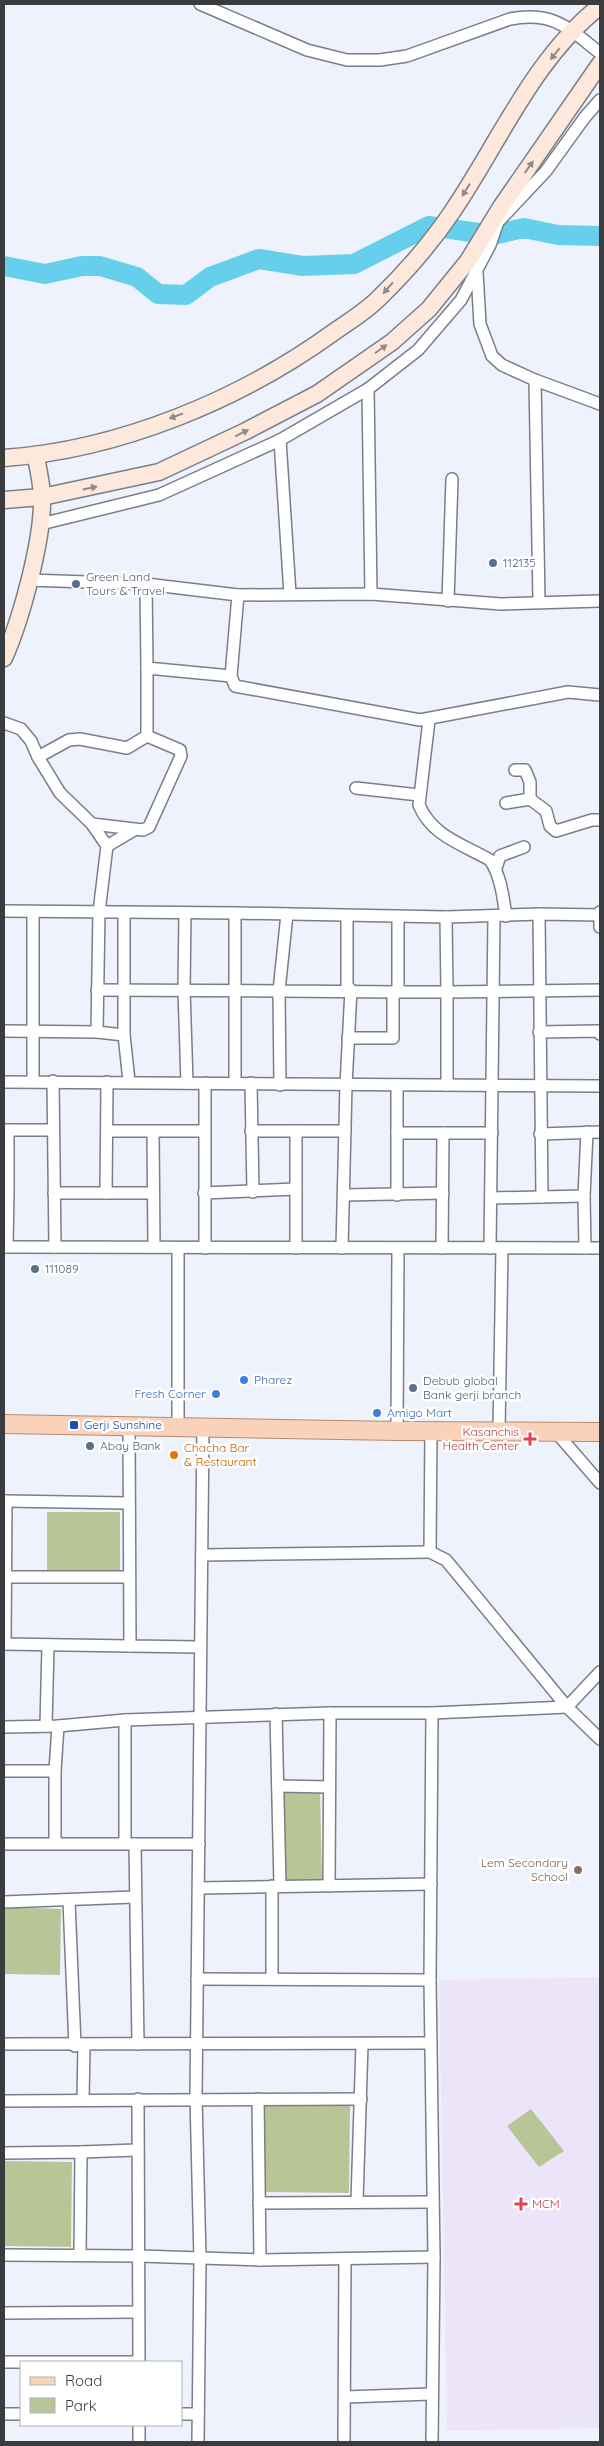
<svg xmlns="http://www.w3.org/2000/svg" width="604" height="2446" font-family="Quicksand,sans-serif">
<rect width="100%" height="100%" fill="#eef2fc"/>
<path fill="#ece4f9" d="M600,1977V2428L447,2431L439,1980Z"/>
<g fill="#b8c597">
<rect x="47" y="1512" width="73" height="60"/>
<path d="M320,1790L322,1882L280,1883L279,1791Z"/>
<path d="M4,1907L61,1909L60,1975L4,1974Z"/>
<path d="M265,2105H350L349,2193L265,2192Z"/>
<path d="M531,2109L564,2151L539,2167L507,2126Z"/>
<path d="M4,2161L72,2162L71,2247L4,2246Z"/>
</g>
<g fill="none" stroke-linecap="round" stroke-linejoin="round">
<path stroke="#66d0ec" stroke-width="20" d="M4,266L45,274L82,266H100L137,277L158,294L186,295L210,277L259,259L303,266L354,264L429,226L493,235L524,228L558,235L600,236"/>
<defs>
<g id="street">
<path d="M200,4L307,50L347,60H380L407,56L510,19C554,11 568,28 600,53"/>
<path d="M477,272L480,324L492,356L502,365L535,380L600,404"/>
<path d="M535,380L539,601"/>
<path d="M368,389L371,594"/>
<path d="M280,440L290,594"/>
<path d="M41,524L159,495L280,440L368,389L418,350L461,300L490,245L498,222L546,171L585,117L600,100"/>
<path d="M29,580L146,584L238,595L371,594L501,604L600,601"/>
<path d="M146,584L147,668L231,676"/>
<path d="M238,595L231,676L235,686L420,720L568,692L600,695"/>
<path d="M448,601L452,479"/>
<path d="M429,720L419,805C432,836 462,844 490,860C501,876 503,897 506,916"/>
<path d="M4,723L21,729L31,741L38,757L60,793L92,824L143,830L149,827L181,756L180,750L147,736V668"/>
<path d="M38,757L69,740L80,739L127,748L147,736"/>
<path d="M515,770H525L530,782V799"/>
<path d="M356,788L419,795"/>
<path d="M506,803L530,799L546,811L550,826L556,831L592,820H600"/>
<path d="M92,824L107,846L99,912L97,1032"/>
<path d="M107,846L134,830"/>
<path d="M496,868L500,856L524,847"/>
<path d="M4,911L235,913L446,917L539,914L600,915"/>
<path d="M600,912V927"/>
<path d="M124,913V1035L129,1081"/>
<path d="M185,913L184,990L187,1083"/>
<path d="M287,914L279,991L398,992V916"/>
<path d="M539,914L542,1197"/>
<path d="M446,917L447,992L600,990"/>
<path d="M97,990L279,991L280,1085"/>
<path d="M398,992H447V1085"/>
<path d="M4,1031L97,1032L124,1035"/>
<path d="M539,1032L598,1031L600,1034"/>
<path d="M348,1038H393V992"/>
<path d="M33,1081V912"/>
<path d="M53,1081L55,1247"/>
<path d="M4,1082L600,1086"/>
<path d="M235,1082V913"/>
<path d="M205,1083V1248"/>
<path d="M251,1083L253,1192"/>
<path d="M397,1085V1195"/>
<path d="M4,1130H53"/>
<path d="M8,1130V1189"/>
<path d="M107,1131H204"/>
<path d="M251,1131H345"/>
<path d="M153,1132L154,1247"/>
<path d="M397,1133H492"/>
<path d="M540,1134L600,1132"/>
<path d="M4,1189H8L7,1247"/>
<path d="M54,1193H106L107,1082"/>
<path d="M106,1193H152"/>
<path d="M204,1193L296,1189"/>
<path d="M344,1195L443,1193"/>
<path d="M491,1198L584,1196"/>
<path d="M4,1247L600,1248"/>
<path d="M296,1248V1131"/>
<path d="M342,1248L346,1085L351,990L347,986V916"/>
<path d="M442,1248L443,1133"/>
<path d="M490,1248L494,917"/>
<path d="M585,1248L584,1196L587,1132"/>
<path d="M129,1425L130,1646L199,1647"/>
<path d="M178,1426V1248"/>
<path d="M431,1430L430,1552L446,1560L567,1707L600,1739"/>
<path d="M397,1431L398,1248"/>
<path d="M499,1431L502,1248"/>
<path d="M555,1431L600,1483"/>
<path d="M4,1501H6L5,1644"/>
<path d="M6,1501L127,1503"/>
<path d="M202,1555L430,1552"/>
<path d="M5,1577H128"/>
<path d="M4,1644L130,1646"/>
<path d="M432,1713L567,1707L600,1672"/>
<path d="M276,1714L280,1886"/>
<path d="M46,1726L48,1645"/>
<path d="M4,1727L58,1726L125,1720"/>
<path d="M4,1771H55"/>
<path d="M278,1786L329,1787"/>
<path d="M55,1843V1771L58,1726"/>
<path d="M125,1843V1720L330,1713H432L430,1980"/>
<path d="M4,1844H199"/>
<path d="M135,1844L138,2044"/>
<path d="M329,1886L330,1713"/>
<path d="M199,1888L431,1884"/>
<path d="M69,1901L75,2046"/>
<path d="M4,1902L134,1897"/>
<path d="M197,1979L430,1980L434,2257L432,2442"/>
<path d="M272,1979V1886"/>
<path d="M4,2044L431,2043"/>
<path d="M83,2099L84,2045"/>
<path d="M138,2099L139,2362"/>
<path d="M258,2099L260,2260"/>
<path d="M4,2101L361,2099"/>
<path d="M81,2152L137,2150"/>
<path d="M4,2153L81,2152L80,2255"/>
<path d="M357,2201L362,2044"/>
<path d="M259,2203L433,2202"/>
<path d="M4,2255L139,2256L260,2260L434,2257"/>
<path d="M4,2313L138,2312"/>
<path d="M4,2362H139"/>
<path d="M345,2397L431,2394"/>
<path d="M4,2414H21"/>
<path d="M181,2414H198"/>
<path d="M139,2442V2425"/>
<path d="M198,2442L200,2259L196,2098L203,1427"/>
<path d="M344,2442L345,2259"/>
</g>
<g id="secondary">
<path d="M4,458C119,450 240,400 334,332C348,322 365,312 378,299C404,274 431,243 452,212C499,143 533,59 600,6"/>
<path d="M4,500L42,497L159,472L246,431L317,394L392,342L429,309L468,261L501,207L600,64"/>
<path d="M4,658C21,620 43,540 42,498C42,484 38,470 36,456"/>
</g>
<path id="primary" d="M4,1424L397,1431L600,1432"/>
</defs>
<use href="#street" stroke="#7b7e87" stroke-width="14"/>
<use href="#secondary" stroke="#7b7e87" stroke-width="19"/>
<use href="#primary" stroke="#b58a71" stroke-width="20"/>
<use href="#street" stroke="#fff" stroke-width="11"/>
<use href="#secondary" stroke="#fde8dc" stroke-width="16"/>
<use href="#primary" stroke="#fad2b9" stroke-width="18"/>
</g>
<defs><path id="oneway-solid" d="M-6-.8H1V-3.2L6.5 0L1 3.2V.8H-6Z" transform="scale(1.25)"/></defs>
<g fill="#928986">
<use href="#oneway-solid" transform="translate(555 54) rotate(129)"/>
<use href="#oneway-solid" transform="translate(529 167) rotate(-55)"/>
<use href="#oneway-solid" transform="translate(466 190) rotate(122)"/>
<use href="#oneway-solid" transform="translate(388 288) rotate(131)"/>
<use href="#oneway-solid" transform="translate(381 349) rotate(-35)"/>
<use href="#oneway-solid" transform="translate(176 416) rotate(159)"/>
<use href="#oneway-solid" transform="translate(242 433) rotate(-26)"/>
<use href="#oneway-solid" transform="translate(90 488) rotate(-11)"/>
</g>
<g fill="#5c6f8a" stroke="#fff" stroke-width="2">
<circle cx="493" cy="563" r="5"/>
<circle cx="76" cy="584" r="5"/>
<circle cx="35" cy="1269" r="5"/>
<circle cx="413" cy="1388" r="5"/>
<circle cx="90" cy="1446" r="5"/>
</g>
<g fill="#3f7fe0" stroke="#fff" stroke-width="2">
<circle cx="244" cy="1380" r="5"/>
<circle cx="216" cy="1394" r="5"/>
<circle cx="377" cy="1413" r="5"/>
</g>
<rect fill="#1a4fb4" stroke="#fff" stroke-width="2" x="69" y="1420" width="10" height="10" rx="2.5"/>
<g fill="#e0444e" stroke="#fff" stroke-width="2">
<path d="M527.5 1431.5h5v5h5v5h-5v5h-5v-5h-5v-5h5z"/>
<path d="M518.5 2196.5h5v5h5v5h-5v5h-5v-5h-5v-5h5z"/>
</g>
<circle fill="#e8710a" stroke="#fff" stroke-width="2" cx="174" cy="1455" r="5"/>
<circle fill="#8d6e63" stroke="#fff" stroke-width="2" cx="578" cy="1870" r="5"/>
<g text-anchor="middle" stroke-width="5" stroke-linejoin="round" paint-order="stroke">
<g font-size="12" fill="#4e5e75" stroke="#fff" text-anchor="start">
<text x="503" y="567">112135</text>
<text x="86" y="581">Green Land<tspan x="86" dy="14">Tours &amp; Travel</tspan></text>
<text x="45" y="1273">111089</text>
<text x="423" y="1385">Debub global<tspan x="423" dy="14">Bank gerji branch</tspan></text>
<text x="100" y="1450">Abay Bank</text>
</g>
<g font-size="12" fill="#366cbe" stroke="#fff" text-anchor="start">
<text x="254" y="1384">Pharez</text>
<text x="206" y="1398" text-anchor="end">Fresh Corner</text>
<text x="387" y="1417">Amigo Mart</text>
</g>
<g font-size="12" fill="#164399" stroke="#fff" text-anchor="start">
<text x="84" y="1429">Gerji Sunshine</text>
</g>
<g font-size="12" fill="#be3a42" stroke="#fff" text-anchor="end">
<text x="519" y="1436">Kasanchis<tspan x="519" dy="14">Health Center</tspan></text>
<text x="532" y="2208" text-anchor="start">MCM</text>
</g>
<g font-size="12" fill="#c56008" stroke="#fff" text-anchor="start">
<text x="184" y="1452">Chacha Bar<tspan x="184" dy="14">&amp; Restaurant</tspan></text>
</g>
<g font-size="12" fill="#785e54" stroke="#fff" text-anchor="end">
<text x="568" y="1867">Lem Secondary<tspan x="568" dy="14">School</tspan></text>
</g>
</g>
<rect width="604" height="2446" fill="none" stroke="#3b3c40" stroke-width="10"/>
<rect x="20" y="2361" width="162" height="65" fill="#ffffff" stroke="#b1b1b3"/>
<rect x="30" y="2377" width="25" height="8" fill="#fad2b9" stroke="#b1b1b3"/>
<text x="65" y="2386" font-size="15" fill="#3b3c40">Road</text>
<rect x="30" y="2398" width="25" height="15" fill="#b8c597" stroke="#b1b1b3"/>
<text x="65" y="2411" font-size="15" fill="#3b3c40">Park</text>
</svg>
